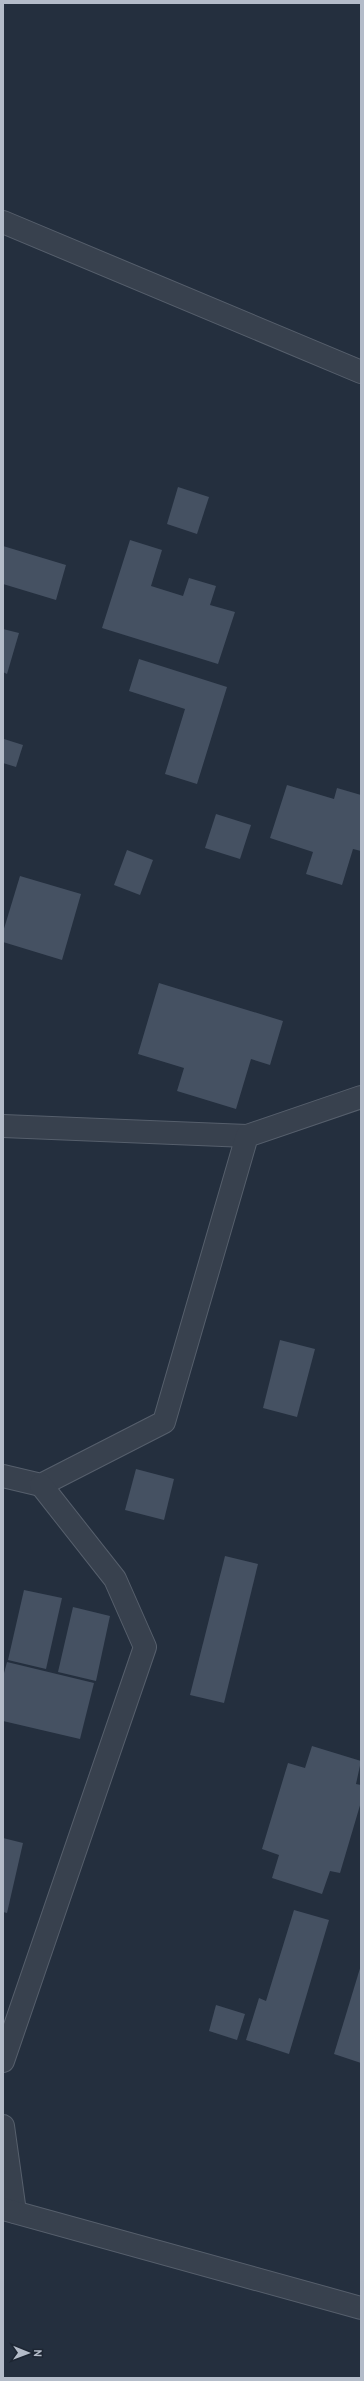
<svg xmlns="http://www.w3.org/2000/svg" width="364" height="2381" font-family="'PT Sans',sans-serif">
<rect width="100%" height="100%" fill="#242f3e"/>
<g fill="#455162">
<path d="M178,487L209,497L197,534L167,524Z"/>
<path d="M130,540L162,550L151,586L183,596L189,578L216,586L210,605L235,612L218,664L102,628Z"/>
<path d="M3,546L66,565L56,600L3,584Z"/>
<path d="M3,629L19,633L7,674L3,672Z"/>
<path d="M139,659L227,687L197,784L165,774L185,709L129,691Z"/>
<path d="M4,739L23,745L16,767L3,763Z"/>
<path d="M287,785L334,799L337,788L361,795V851L353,849L342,885L306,874L313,852L270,838Z"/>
<path d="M216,814L251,825L240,859L205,848Z"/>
<path d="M127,850L153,860L140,895L114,885Z"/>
<path d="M20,876L81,894L62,960L3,942V932Z"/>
<path d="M159,983L283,1021L270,1065L251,1059L236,1109L177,1091L184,1068L138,1054Z"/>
<path d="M280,1340L315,1349L297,1417L263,1408Z"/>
<path d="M136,1469L174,1479L164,1520L125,1510Z"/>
<path d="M225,1556L258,1564L224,1703L190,1695Z"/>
<path d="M24,1590L62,1598L46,1669L8,1660Z"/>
<path d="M73,1607L110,1616L96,1681L58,1672Z"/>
<path d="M7,1662L94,1683L80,1739L3,1721V1677Z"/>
<path d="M312,1746L361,1761L356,1784L361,1785V1802L340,1873L330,1871L322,1894L272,1878L279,1855L262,1849L288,1763L305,1768Z"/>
<path d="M3,1838L23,1843L7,1913L3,1912Z"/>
<path d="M294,1910L329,1920L289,2054L246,2040L259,1998L266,2001Z"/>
<path d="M361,1965V2063L334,2054Z"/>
<path d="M216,2005L245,2014L237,2040L209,2031Z"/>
</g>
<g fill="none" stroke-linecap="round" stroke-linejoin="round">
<defs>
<g id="street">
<path d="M3,222L361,372"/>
<path d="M3,1126L247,1136"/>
<path d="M3,1476L41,1485L164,1422L247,1136L361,1097"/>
<path d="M3,2061L145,1647L115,1579L41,1485"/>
<path d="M3,2126L15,2212"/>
<path d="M3,2209L361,2308"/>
</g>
</defs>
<use href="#street" stroke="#565f6c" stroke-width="24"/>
<use href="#street" stroke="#38414e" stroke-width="22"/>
</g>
<rect width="364" height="2381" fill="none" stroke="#b4bcc9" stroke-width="8"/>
<g transform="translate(28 2353) rotate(91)" stroke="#1d2633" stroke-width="3" paint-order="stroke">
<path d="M0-3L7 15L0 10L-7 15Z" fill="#b4bcc9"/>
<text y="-6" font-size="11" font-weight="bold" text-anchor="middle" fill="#b4bcc9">N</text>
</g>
</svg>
